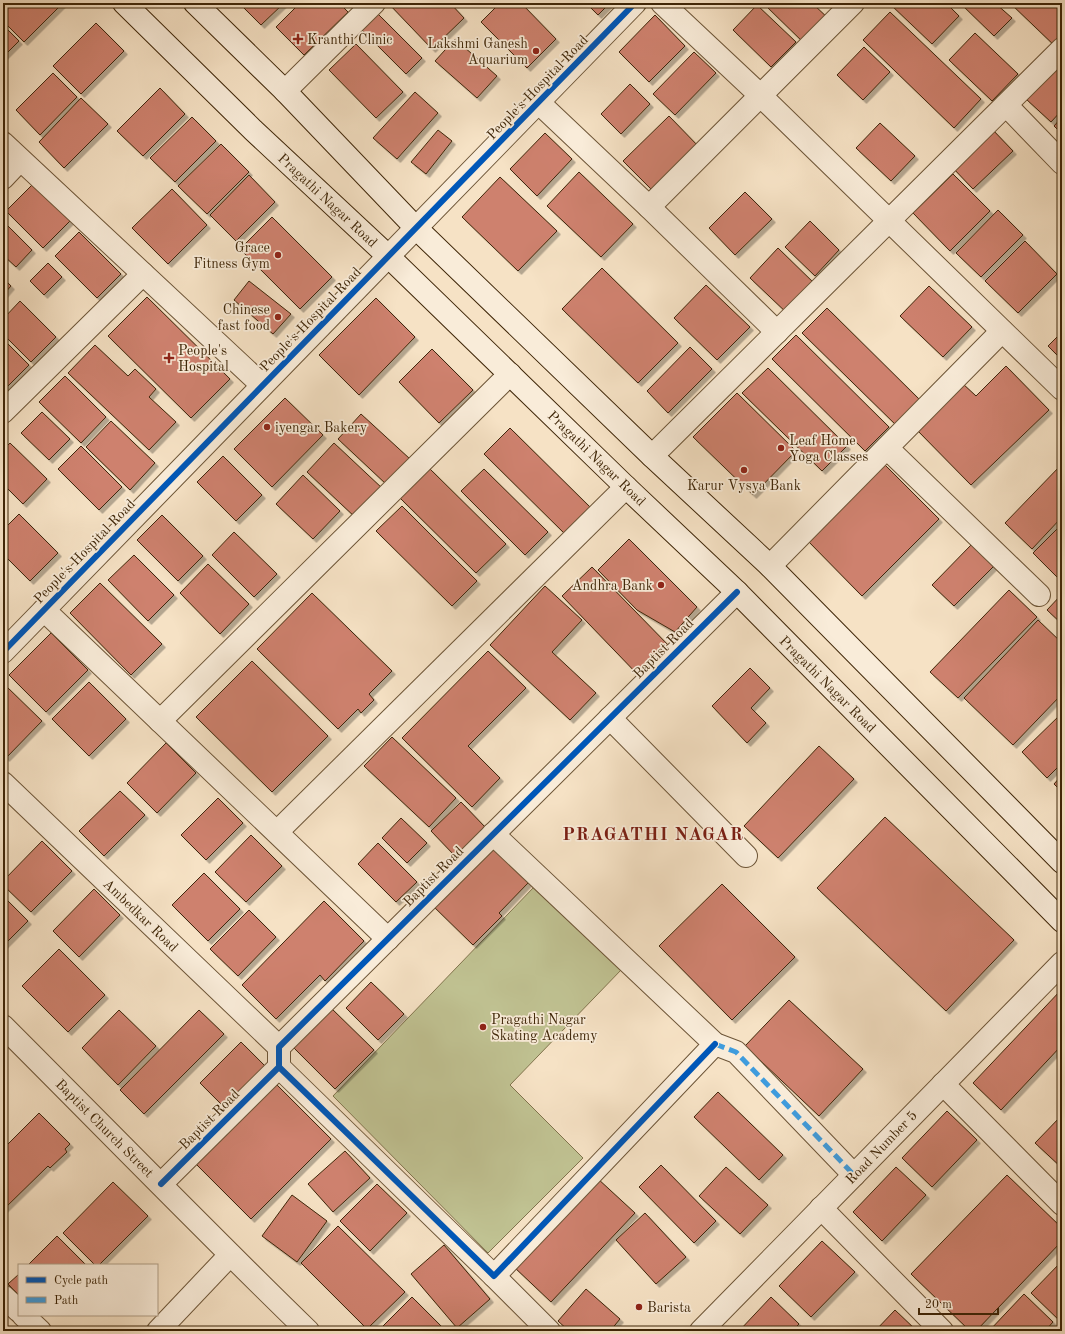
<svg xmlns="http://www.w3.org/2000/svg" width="1065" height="1334" font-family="'Old Standard TT',serif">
<defs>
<filter id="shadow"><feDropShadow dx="3.5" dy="3.5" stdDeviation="0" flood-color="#0004"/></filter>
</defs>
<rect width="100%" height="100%" fill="#f6e2c5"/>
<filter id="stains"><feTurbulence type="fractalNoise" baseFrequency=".005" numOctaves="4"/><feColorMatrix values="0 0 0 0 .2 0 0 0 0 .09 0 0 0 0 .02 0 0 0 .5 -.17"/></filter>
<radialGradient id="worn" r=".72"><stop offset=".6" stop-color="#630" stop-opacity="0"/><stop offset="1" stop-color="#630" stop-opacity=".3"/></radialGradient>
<path fill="#c0c292" stroke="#80744d" d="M534,887L622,969L510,1085L583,1158L488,1253L333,1096Z"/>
<g fill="#ce816e" stroke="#3f2608" filter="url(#shadow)">
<path d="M3,3H63L24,42L3,21Z"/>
<path d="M239,3H284L261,25Z"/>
<path d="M300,3H339L348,12L304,55L276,27Z"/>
<path d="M388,3H450L464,18L432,49Z"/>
<path d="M500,3H521L556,39L527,68L481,22Z"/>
<path d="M586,3H610L598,15Z"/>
<path d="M767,3H812L831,21L807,46L765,5Z"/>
<path d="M891,3H946L959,16L932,44L890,4Z"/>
<path d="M960,3H995L1012,18L994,36Z"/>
<path d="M1010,3H1062V44L1058,49Z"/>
<path d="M757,5L796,42L771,67L733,30Z"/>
<path d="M890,12L981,99L954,128L863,40Z"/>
<path d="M378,14L422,58L406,74L362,30Z"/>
<path d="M655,15L685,46L649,82L619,52Z"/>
<path d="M96,23L124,51L81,94L53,66Z"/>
<path d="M3,25L19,41L3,57Z"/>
<path d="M975,33L1018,74L992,101L949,60Z"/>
<path d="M455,39L497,76L477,98L435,61Z"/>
<path d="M356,44L403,92L376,118L329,70Z"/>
<path d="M864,47L890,72L863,100L837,75Z"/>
<path d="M694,52L716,73L675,115L653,94Z"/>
<path d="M1062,63V110L1051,122L1026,99Z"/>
<path d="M53,73L77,97L40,135L16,110Z"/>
<path d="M630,84L650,104L621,134L601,114Z"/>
<path d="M160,88L185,114L143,156L117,131Z"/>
<path d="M415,92L438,113L397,159L373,138Z"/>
<path d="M81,98L108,124L64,168L39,142Z"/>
<path d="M669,116L700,148L654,192L623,161Z"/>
<path d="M192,117L216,141L175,182L150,158Z"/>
<path d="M1062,117V134L1054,126Z"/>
<path d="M880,123L915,156L891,181L856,148Z"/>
<path d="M991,128L1013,151L973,189L951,166Z"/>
<path d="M438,130L452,141L426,174L411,162Z"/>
<path d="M545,133L572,159L537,196L510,169Z"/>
<path d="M221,144L249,172L207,214L178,186Z"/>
<path d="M579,172L633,224L601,257L547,206Z"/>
<path d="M953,174L990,211L950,251L913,213Z"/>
<path d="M249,175L275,202L236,241L210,215Z"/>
<path d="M500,177L557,231L518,271L462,217Z"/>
<path d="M35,182L72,219L43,248L6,211Z"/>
<path d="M172,189L207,225L168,264L132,228Z"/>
<path d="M745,192L772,219L735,255L709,228Z"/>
<path d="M998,210L1023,235L981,277L956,253Z"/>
<path d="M272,217L332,277L300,309L240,249Z"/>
<path d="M810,221L839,250L815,276L785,247Z"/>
<path d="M8,226L32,250L16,267L3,255V231Z"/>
<path d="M79,232L121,274L97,298L55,256Z"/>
<path d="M1025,241L1057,274L1018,313L985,281Z"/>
<path d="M778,248L817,286L789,315L750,278Z"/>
<path d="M48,263L62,277L44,295L30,281Z"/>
<path d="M602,268L678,343L638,383L562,309Z"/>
<path d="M3,278L11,286L3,295Z"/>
<path d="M249,281L291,314L273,334L234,300Z"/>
<path d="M706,285L750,327L717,360L674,318Z"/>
<path d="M929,286L972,327L943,357L900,316Z"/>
<path d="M147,297L230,379L191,418L108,336Z"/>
<path d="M376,298L415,337L359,395L319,355Z"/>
<path d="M20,301L56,337L31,362L3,334V319Z"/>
<path d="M827,308L924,404L900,429L802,333Z"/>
<path d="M1062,332V360L1048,346Z"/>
<path d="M796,335L889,427L865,451L772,359Z"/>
<path d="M3,339L29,365L4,390L3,389Z"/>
<path d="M95,345L128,376L135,369L156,389L149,397L176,422L149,450L68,373Z"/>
<path d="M690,347L712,369L668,413L647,391Z"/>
<path d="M432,349L473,390L439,423L399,382Z"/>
<path d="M1006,366L1049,410L971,485L916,429L962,383L976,396Z"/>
<path d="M768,368L847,446L822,471L742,393Z"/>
<path d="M65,376L106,417L81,443L39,402Z"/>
<path d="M737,393L796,451L753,495L693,437Z"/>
<path d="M285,398L323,435L272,487L234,449Z"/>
<path d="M42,412L70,439L49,460L21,433Z"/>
<path d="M361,414L410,459L386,484L338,439Z"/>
<path d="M111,421L155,463L130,490L86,447Z"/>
<path d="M510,428L593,510L567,536L484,454Z"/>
<path d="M10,443L47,479L23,504L3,484V450Z"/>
<path d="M334,443L383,489L356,518L307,472Z"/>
<path d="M81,446L122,487L99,510L58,469Z"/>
<path d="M223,456L262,495L236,521L197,482Z"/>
<path d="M884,464L939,519L862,596L807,540Z"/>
<path d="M1062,464V517L1032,549L1005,523Z"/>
<path d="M429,468L506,544L476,573L400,498Z"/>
<path d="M484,469L548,532L525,555L461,491Z"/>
<path d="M303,475L340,511L313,539L276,504Z"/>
<path d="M402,506L477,581L452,606L376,531Z"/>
<path d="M19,514L58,553L30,581L3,554V530Z"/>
<path d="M162,515L203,556L178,581L137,540Z"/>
<path d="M1062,524V572L1057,577L1033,553Z"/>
<path d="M234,532L277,574L254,597L212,555Z"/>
<path d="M629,539L697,607L675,632L637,610L598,570Z"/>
<path d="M972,544L994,566L954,606L932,585Z"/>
<path d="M134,555L174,595L148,621L108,580Z"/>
<path d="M208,564L249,604L220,634L180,593Z"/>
<path d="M592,567L672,649L641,678L562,596Z"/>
<path d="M100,583L162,644L131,675L70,613Z"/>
<path d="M545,586L582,620L552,652L596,693L570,720L490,645Z"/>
<path d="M1009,590L1037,617L958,698L930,672Z"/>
<path d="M312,593L392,671L369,694L374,700L361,713L358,709L338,729L257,649Z"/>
<path d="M1062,594V624L1047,610Z"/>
<path d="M1038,620L1062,643V694L1013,745L964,698Z"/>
<path d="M51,633L88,670L46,712L9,675Z"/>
<path d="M488,651L526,688L468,746L500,778L472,807L402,738Z"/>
<path d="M252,661L328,736L272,792L196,717Z"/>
<path d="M750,668L770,688L751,708L766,723L747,743L712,706Z"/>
<path d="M89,682L126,719L89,756L52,719Z"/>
<path d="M6,686L42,721L6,758L3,755V689Z"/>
<path d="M1062,713V763L1047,778L1022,752Z"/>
<path d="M392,737L456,798L429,827L364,766Z"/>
<path d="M166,743L196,773L157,813L127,783Z"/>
<path d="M819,746L854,779L778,858L744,826Z"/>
<path d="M1062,775V792L1054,784Z"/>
<path d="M120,791L145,815L104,856L79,831Z"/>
<path d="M218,798L243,823L206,860L181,835Z"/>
<path d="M461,802L485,827L455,856L431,831Z"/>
<path d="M885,817L1014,940L946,1011L817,888Z"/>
<path d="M401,818L427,843L407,863L382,838Z"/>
<path d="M251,835L282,866L246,902L215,872Z"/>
<path d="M42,841L72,871L31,912L3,885V881Z"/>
<path d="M489,842L529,882L499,913L502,916L473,945L429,902Z"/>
<path d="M378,843L417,882L396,902L358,864Z"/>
<path d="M204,873L240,909L208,941L172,905Z"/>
<path d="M722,884L795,957L732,1020L659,946Z"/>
<path d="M94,889L120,915L79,957L53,931Z"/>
<path d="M3,896L28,921L3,946Z"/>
<path d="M324,901L364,941L325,981L320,975L276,1019L242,985Z"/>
<path d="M249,910L276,937L238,976L210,949Z"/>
<path d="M59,949L105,995L68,1032L22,986Z"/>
<path d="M371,982L404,1014L378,1040L346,1008Z"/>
<path d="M1062,989V1045L1001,1110L973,1083Z"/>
<path d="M789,1000L863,1069L819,1116L745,1046Z"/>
<path d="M330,1007L374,1050L335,1089L292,1046Z"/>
<path d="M119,1010L156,1046L118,1085L82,1048Z"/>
<path d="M199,1010L224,1034L144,1114L120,1090Z"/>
<path d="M241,1042L269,1070L228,1111L200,1083Z"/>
<path d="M274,1082L331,1139L251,1219L194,1162Z"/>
<path d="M718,1092L783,1155L759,1180L694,1117Z"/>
<path d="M947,1111L977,1140L932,1187L902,1158Z"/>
<path d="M39,1113L70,1144L65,1149L67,1152L50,1168L48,1166L3,1210V1149Z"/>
<path d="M1062,1115V1168L1035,1143Z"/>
<path d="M345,1151L370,1178L333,1212L308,1184Z"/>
<path d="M661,1165L716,1221L694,1243L639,1187Z"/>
<path d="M726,1167L768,1205L740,1234L699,1196Z"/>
<path d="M896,1167L926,1195L882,1241L853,1212Z"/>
<path d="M1007,1175L1062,1228V1241L976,1331H970L911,1274Z"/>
<path d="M597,1178L635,1213L551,1302L513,1266Z"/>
<path d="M113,1182L148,1216L99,1265H95L63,1233Z"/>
<path d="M377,1184L407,1213L370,1251L340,1221Z"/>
<path d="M292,1195L327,1221L297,1262L262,1236Z"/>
<path d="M645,1213L686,1257L656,1284L616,1240Z"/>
<path d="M338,1226L405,1292L367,1329L301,1263Z"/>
<path d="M57,1236L86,1265H28Z"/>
<path d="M822,1241L855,1272L811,1317L779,1286Z"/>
<path d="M444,1245L490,1299L457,1328L411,1274Z"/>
<path d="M1062,1261V1323L1031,1293Z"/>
<path d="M19,1274V1295L8,1284Z"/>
<path d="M586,1289L620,1319L610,1331H569L558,1321Z"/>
<path d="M1024,1294L1053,1322L1045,1331H989Z"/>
<path d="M412,1297L446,1331H378Z"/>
<path d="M771,1297L799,1324L792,1331H739Z"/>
<path d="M895,1310L917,1331H875Z"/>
</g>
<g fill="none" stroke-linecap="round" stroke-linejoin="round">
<defs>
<g id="street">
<path d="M662,3L761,96L1062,389"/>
<path d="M285,91L374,3"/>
<path d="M538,102L649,207L777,332"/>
<path d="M1006,105L1062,163"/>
<path d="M3,143L262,385"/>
<path d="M3,178L20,160"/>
<path d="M649,207L853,3"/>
<path d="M3,412L143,274"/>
<path d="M887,448L1039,595"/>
<path d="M652,456L1062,49"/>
<path d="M770,566L1002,331"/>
<path d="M44,610L388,939"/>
<path d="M3,652L635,3"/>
<path d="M610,718L746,856"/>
<path d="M160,721L510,374"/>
<path d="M3,783L279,1047"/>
<path d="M277,832L626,487"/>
<path d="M493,834L715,1044L736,1052L854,1175"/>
<path d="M3,1026C105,1128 205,1231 308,1331"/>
<path d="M279,1067L494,1276L715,1044"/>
<path d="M943,1084L1062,1204"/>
<path d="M161,1184L279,1067V1047L737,592"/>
<path d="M821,1208L942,1331"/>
<path d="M494,1276L549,1331"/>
<path d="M3,1296L19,1311"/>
<path d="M23,1315L40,1331"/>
<path d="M158,1331L230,1255"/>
<path d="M701,1331L1062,963"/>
</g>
<g id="secondary">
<path d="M124,3L253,130L388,256L626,487L737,592L1062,921"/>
<path d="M195,3L285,91L416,228L652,456L770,566L1062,862"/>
</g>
</defs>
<use href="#street" stroke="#6d5537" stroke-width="24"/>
<use href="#secondary" stroke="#3f2608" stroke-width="24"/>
<use href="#street" stroke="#f9ecd9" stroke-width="22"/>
<use href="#secondary" stroke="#f9ecd9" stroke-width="22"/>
<path stroke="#3f9cdd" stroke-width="5" stroke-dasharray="10 5" stroke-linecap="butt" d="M715,1044L736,1052L854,1175"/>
<defs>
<g id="cycleway">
<path d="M3,652L635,3"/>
<path d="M279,1067L494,1276L715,1044"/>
<path d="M161,1184L279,1067V1047L737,592"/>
</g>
</defs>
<use href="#cycleway" stroke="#f9ecd9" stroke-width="8"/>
<use href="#cycleway" stroke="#0057b8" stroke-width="6"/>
</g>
<g fill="#8f2418" stroke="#f9ecd9" stroke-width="1.5">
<path d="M296 33h4v4h4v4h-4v4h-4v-4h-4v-4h4z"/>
<circle cx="536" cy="51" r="4"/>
<circle cx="278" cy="255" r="4"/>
<circle cx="278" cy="317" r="4"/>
<path d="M167 352h4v4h4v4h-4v4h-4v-4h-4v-4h4z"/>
<circle cx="267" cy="427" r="4"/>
<circle cx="781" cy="448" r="4"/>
<circle cx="744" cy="470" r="4"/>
<circle cx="661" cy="585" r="4"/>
<circle cx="483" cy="1027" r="4"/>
<circle cx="639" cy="1307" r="4"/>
</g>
<g text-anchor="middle" stroke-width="3.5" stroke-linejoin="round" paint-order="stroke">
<g font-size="14" fill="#3f2608" stroke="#f9ecd9" text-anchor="start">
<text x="307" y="44">Kranthi Clinic</text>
<text x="528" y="48" text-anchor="end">Lakshmi Ganesh<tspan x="528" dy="16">Aquarium</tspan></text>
<text x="270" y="252" text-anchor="end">Grace<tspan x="270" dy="16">Fitness Gym</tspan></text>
<text x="270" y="314" text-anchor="end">Chinese<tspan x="270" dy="16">fast food</tspan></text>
<text x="178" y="355">People's<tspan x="178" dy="16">Hospital</tspan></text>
<text x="275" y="432">iyengar Bakery</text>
<text x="789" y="445">Leaf Home<tspan x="789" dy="16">Yoga Classes</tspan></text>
<text x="744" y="490" text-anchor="middle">Karur Vysya Bank</text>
<text x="653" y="590" text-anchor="end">Andhra Bank</text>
<text x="491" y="1024">Pragathi Nagar<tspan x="491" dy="16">Skating Academy</tspan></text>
<text x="647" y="1312">Barista</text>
</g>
<g font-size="14" fill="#3f2608" stroke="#f9ecd9">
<text transform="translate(537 87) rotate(-46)" y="5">People's Hospital Road</text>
<text transform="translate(328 200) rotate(43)" y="5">Pragathi Nagar Road</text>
<text transform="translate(310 319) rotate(-46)" y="5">People's Hospital Road</text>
<text transform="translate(597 458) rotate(44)" y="5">Pragathi Nagar Road</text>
<text transform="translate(84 551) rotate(-46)" y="5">People's Hospital Road</text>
<text transform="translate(663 648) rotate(-45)" y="5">Baptist Road</text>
<text transform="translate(828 684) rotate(45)" y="5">Pragathi Nagar Road</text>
<text transform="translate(433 876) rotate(-45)" y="5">Baptist Road</text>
<text transform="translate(141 915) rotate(44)" y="5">Ambedkar Road</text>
<text transform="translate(209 1119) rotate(-45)" y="5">Baptist Road</text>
<text transform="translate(105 1128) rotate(45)" y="5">Baptist Church Street</text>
<text transform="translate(881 1147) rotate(-46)" y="5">Road Number 5</text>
</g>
<g font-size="18" font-weight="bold" letter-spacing="1" fill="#7a1f14" stroke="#f9ecd9">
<text x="653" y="840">PRAGATHI NAGAR</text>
</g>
</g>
<rect width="1065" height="1334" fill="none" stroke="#f6e2c5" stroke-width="16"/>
<rect x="4" y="4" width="1057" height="1326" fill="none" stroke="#3f2608" stroke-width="2"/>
<rect x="8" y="8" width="1049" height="1318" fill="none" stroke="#3f2608"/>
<rect x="18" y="1264" width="140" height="52" fill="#f9ecd9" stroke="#af9d85"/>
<rect x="26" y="1277" width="20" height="6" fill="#0057b8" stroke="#af9d85"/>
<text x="54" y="1284" font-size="12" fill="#3f2608">Cycle path</text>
<rect x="26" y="1297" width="20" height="6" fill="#3f9cdd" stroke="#af9d85"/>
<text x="54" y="1304" font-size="12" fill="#3f2608">Path</text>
<path d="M919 1308v6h79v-6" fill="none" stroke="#3f2608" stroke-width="2"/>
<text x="925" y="1308" font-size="12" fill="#3f2608" stroke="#f9ecd9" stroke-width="3" paint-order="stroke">20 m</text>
<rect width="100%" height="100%" filter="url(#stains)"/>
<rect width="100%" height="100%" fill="url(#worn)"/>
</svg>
